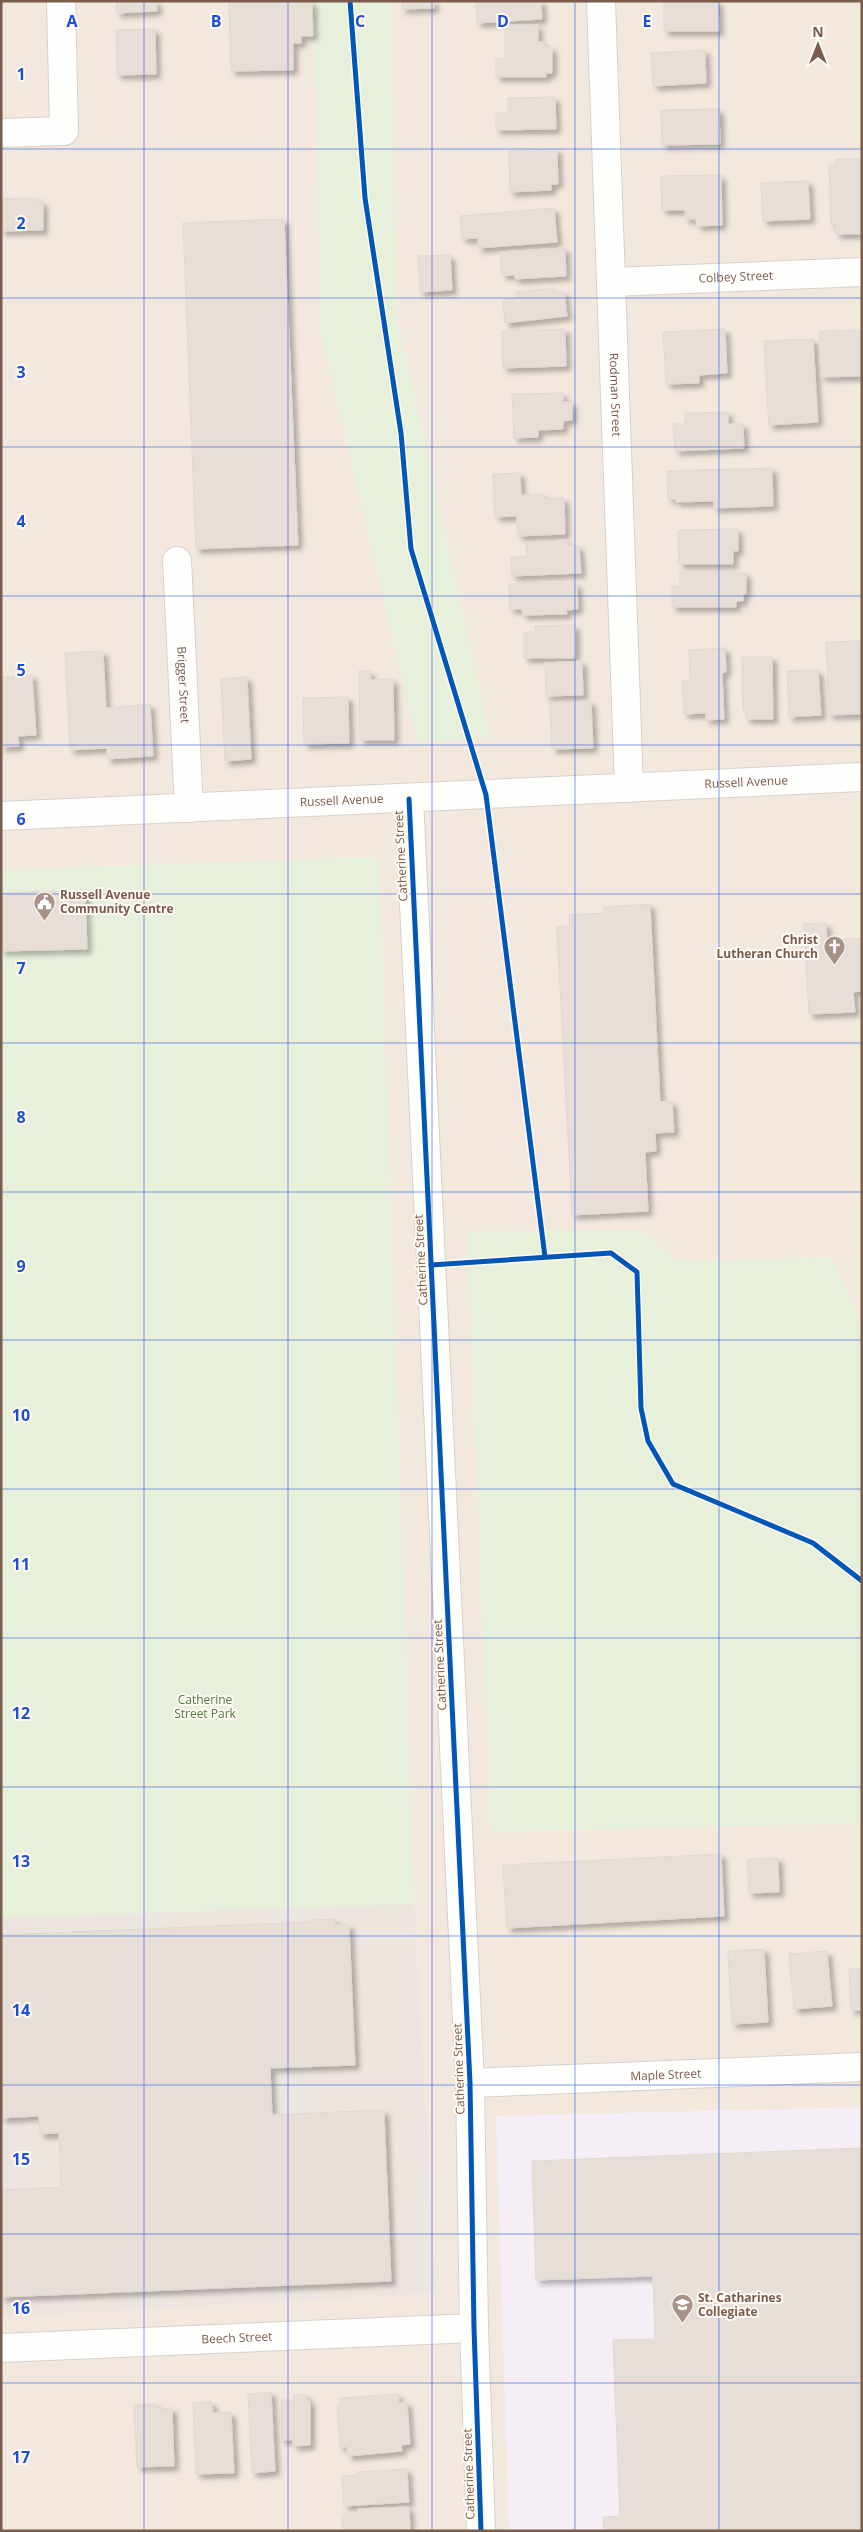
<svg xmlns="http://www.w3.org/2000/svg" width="863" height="2532" font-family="'Open Sans',sans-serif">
<defs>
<filter id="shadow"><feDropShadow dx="4.5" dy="4.5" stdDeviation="2.5" flood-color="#0004"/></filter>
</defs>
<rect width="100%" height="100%" fill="#f9f5f0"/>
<rect fill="#f2e8de" x="1" y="1" width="861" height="2530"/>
<path fill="#ede5e0" d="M414,1904L436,2293L1,2317V1918Z"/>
<path fill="#f6eef6" d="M862,2107V2531H509L496,2116Z"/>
<g fill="#e7f0db">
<path d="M314,1H391L396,311L490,738L417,741L320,327Z"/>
<path d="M379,857L414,1904L1,1918V870Z"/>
<path d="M640,1230L675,1261L832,1258L862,1325V1823L491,1832L467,1232Z"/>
</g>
<g fill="#e6ded7" stroke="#e2d8d2" filter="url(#shadow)">
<path d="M116,1H156L157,11L117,13Z"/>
<path d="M229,1H312L313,36H301V43H293V70L231,71Z"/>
<path d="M402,1H434V8L402,9Z"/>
<path d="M476,1H541L542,19L477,23Z"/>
<path d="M664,1H718L719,31H664Z"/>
<path d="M505,25H538V42H544V47H552V73H546V77H496V59H505Z"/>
<path d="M155,29L156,74L117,75L116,30Z"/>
<path d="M705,50L706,83L653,86L651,53Z"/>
<path d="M555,97L556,129L496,130V113H508V98Z"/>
<path d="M719,109L720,144L662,145L661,110Z"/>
<path d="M557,149L558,184H551V190L510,192L509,151Z"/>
<path d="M836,159H862V234H836V224H831L829,164H836Z"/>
<path d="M721,175L722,225L697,226L696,219H685V210H662L661,176Z"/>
<path d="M808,181L810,219L763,221L761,183Z"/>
<path d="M37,198V202H43V230L1,231V199Z"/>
<path d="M554,208L557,242L478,248V238L462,239L460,216Z"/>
<path d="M284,219L298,545L196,549L183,223Z"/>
<path d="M565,248L566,276L515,279V275H502L500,252Z"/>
<path d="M450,255L452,290L420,292L418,256Z"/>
<path d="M553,288L554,292L564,291L567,316L505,323L503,300L517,298L516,292Z"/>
<path d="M565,329L566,366L503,368L502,331Z"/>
<path d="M725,329L727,373L699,375V383L666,384L663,332Z"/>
<path d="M862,330V376L821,377L819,331Z"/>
<path d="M813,339L818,422L769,425L764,341Z"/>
<path d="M563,393V402H572V420L563,421V429L538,430V437L514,438L512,394Z"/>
<path d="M728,412V424H743L744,448L675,451L673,424H685V413Z"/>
<path d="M772,468L773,506L714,508V501L676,502V499H668L667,471Z"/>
<path d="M520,473L521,495L543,494V499L564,498L565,534L518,536L517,516L495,517L493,474Z"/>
<path d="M738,529V551H733V564H679L678,530Z"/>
<path d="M567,540V546H579L581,573L512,576L511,557L527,556L526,542Z"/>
<path d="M680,573H746V594H743V601H736V607H672V586H680Z"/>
<path d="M577,583L578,609L566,610L567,614L523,615L522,609H510L509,584Z"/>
<path d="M575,625V658H524V632H535V626Z"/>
<path d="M860,641V714L829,715L826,642Z"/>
<path d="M725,648L726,672L722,673L724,719L706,720V713L684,714L682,681L690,680L689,650Z"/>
<path d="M103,651L106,708L150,704L153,756L107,759V748L70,750L65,653Z"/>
<path d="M742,657H772L773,719H746V709H743Z"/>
<path d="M582,661L583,695L546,696L545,663Z"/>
<path d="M818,670L821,715L789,717L787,671Z"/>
<path d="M359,671H370L371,680L393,679L394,740H360Z"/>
<path d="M32,675L36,735L18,736L19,746L1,747V677Z"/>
<path d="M247,677L251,759L225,761L221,679Z"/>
<path d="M348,697L349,743L304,744L303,698Z"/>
<path d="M591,701L593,748L552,749L550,703Z"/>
<path d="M85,890L87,949L1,951V893Z"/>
<path d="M650,904L660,1102L672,1101L674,1132L655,1133L656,1151L645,1152L648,1211L572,1215L557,927L570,926L569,915L604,913V907Z"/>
<path d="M826,923L827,940L862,938V991L853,992L855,1012L809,1014L804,924Z"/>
<path d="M721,1854L724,1916L507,1928L503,1865Z"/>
<path d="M778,1858L779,1892L749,1893L747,1859Z"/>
<path d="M335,1919V1925H349L355,2065L270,2068L272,2115L384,2110L391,2281L1,2297V2190L61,2187L59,2133L40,2134L39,2116L1,2118V1935L311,1922V1920Z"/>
<path d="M764,1949L768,2022L732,2024L728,1951Z"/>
<path d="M827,1951L832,2006L794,2009L789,1954Z"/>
<path d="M862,1968V2010H851L849,1969Z"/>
<path d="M862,2148V2531H604L603,2517L620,2516L613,2340L655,2339L653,2276L536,2280L532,2161Z"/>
<path d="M271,2392L275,2471L252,2473L248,2394Z"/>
<path d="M398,2394L399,2403L407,2402L410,2444L401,2445L402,2451L348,2456L347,2447H340L337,2405L341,2404L340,2398Z"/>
<path d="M294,2395H307V2401H310V2445L293,2446V2440H281V2400H294Z"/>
<path d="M212,2402L213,2413L231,2412L234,2473L196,2474L193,2403Z"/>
<path d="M156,2404V2409L172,2408L174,2466L137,2467L134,2405Z"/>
<path d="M407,2469L409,2502L344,2506L342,2476L357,2475V2472Z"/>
<path d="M409,2507L410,2530L343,2531L342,2514L358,2513V2509Z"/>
</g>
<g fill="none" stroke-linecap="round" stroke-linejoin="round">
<defs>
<g id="minor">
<path id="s1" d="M601,1L629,788"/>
<path d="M1,133L64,131L61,1"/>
<path id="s2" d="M611,282L862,272"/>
<path id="s3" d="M177,561L189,808"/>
<path d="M409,799L470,2083L474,2328L481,2531"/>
<path id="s4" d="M1,816L862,777"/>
<path id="s5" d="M470,2083L862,2067"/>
<path id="s6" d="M1,2348L474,2328"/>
</g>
</defs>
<use href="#minor" stroke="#d7d1cb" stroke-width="30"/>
<use href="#minor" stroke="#fefefd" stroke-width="28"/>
<defs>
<g id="cycleway">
<path d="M350,1L365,198L401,433L411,549L486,795L545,1257"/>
<path d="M409,799L470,2083L474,2328L481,2531"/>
<path d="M431,1265L611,1253L637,1272L641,1408L648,1441L673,1484L813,1543L862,1581"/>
</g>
</defs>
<use href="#cycleway" stroke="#fffaf3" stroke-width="8"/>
<use href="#cycleway" stroke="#0057b8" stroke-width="5"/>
</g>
<path fill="none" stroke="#1d4ed8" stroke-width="1" stroke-opacity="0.55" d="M144,1V2531M288,1V2531M432,1V2531M575,1V2531M719,1V2531M1,149H862M1,298H862M1,447H862M1,596H862M1,745H862M1,894H862M1,1043H862M1,1192H862M1,1340H862M1,1489H862M1,1638H862M1,1787H862M1,1936H862M1,2085H862M1,2234H862M1,2383H862"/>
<defs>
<symbol id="civic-pin" viewBox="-11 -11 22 30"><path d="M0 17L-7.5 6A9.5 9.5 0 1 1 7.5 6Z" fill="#a69286" stroke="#fffaf3"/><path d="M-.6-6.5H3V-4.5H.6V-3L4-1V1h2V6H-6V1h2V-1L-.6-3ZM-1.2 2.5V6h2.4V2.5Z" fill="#fff"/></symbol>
<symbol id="church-pin" viewBox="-11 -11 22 30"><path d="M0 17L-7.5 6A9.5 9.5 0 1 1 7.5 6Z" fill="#a69286" stroke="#fffaf3"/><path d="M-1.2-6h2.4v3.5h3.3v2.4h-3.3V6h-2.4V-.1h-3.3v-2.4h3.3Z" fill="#fff"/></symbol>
<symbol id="school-pin" viewBox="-11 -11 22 30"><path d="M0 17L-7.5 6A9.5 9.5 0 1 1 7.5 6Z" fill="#a69286" stroke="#fffaf3"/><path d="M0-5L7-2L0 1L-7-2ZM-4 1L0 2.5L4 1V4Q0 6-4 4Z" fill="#fff"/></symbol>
</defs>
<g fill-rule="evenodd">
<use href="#civic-pin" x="32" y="890" width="25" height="34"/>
<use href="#church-pin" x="822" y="934" width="25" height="34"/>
<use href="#school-pin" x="670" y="2292" width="25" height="34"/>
</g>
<g text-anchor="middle" stroke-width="4" stroke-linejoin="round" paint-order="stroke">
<g font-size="12" fill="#7a5c4d" stroke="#fffaf3">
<text dy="4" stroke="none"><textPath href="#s2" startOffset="125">Colbey Street</textPath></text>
<text dy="4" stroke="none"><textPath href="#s1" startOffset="394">Rodman Street</textPath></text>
<text dy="4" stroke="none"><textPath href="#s3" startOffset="124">Brigger Street</textPath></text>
<text dy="4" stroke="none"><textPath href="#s4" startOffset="746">Russell Avenue</textPath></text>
<text dy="4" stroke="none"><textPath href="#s4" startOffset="341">Russell Avenue</textPath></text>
<text transform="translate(401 856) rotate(-93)" y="4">Catherine Street</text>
<text transform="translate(421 1260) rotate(-93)" y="4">Catherine Street</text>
<text transform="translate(440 1665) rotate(-93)" y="4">Catherine Street</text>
<text transform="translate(459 2069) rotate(-92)" y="4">Catherine Street</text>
<text dy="4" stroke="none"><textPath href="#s5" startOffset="196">Maple Street</textPath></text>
<text dy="4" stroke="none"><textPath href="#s6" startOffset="236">Beech Street</textPath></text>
<text transform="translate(469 2474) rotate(-92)" y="4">Catherine Street</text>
</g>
<g font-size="12" font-weight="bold" fill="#7a5c4d" stroke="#fffaf3" text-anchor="start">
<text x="60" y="899">Russell Avenue<tspan x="60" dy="14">Community Centre</tspan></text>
<text x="818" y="944" text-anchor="end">Christ<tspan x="818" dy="14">Lutheran Church</tspan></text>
<text x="698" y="2302">St. Catharines<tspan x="698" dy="14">Collegiate</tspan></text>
</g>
<g font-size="12" fill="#537a41" stroke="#fffaf3">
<text x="205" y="1704">Catherine<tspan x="205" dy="14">Street Park</tspan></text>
</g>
</g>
<g font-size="16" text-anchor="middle" font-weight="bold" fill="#1d4ed8" stroke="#fffaf3" stroke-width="4" stroke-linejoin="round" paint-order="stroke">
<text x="72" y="27">A</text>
<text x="216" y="27">B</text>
<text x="360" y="27">C</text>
<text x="503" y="27">D</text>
<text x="647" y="27">E</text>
<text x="21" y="80">1</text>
<text x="21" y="229">2</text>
<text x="21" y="378">3</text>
<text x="21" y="527">4</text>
<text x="21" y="676">5</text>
<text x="21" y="825">6</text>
<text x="21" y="974">7</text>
<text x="21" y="1123">8</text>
<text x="21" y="1272">9</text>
<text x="21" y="1421">10</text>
<text x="21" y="1570">11</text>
<text x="21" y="1719">12</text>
<text x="21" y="1867">13</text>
<text x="21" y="2016">14</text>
<text x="21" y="2165">15</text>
<text x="21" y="2314">16</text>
<text x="21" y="2463">17</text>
</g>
<rect width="863" height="2532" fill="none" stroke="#7a5c4d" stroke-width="5"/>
<g transform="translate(818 45)" stroke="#fffaf3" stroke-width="4" paint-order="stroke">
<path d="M0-4L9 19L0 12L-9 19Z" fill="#7a5c4d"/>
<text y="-8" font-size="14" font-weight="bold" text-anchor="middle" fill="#7a5c4d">N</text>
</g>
</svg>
